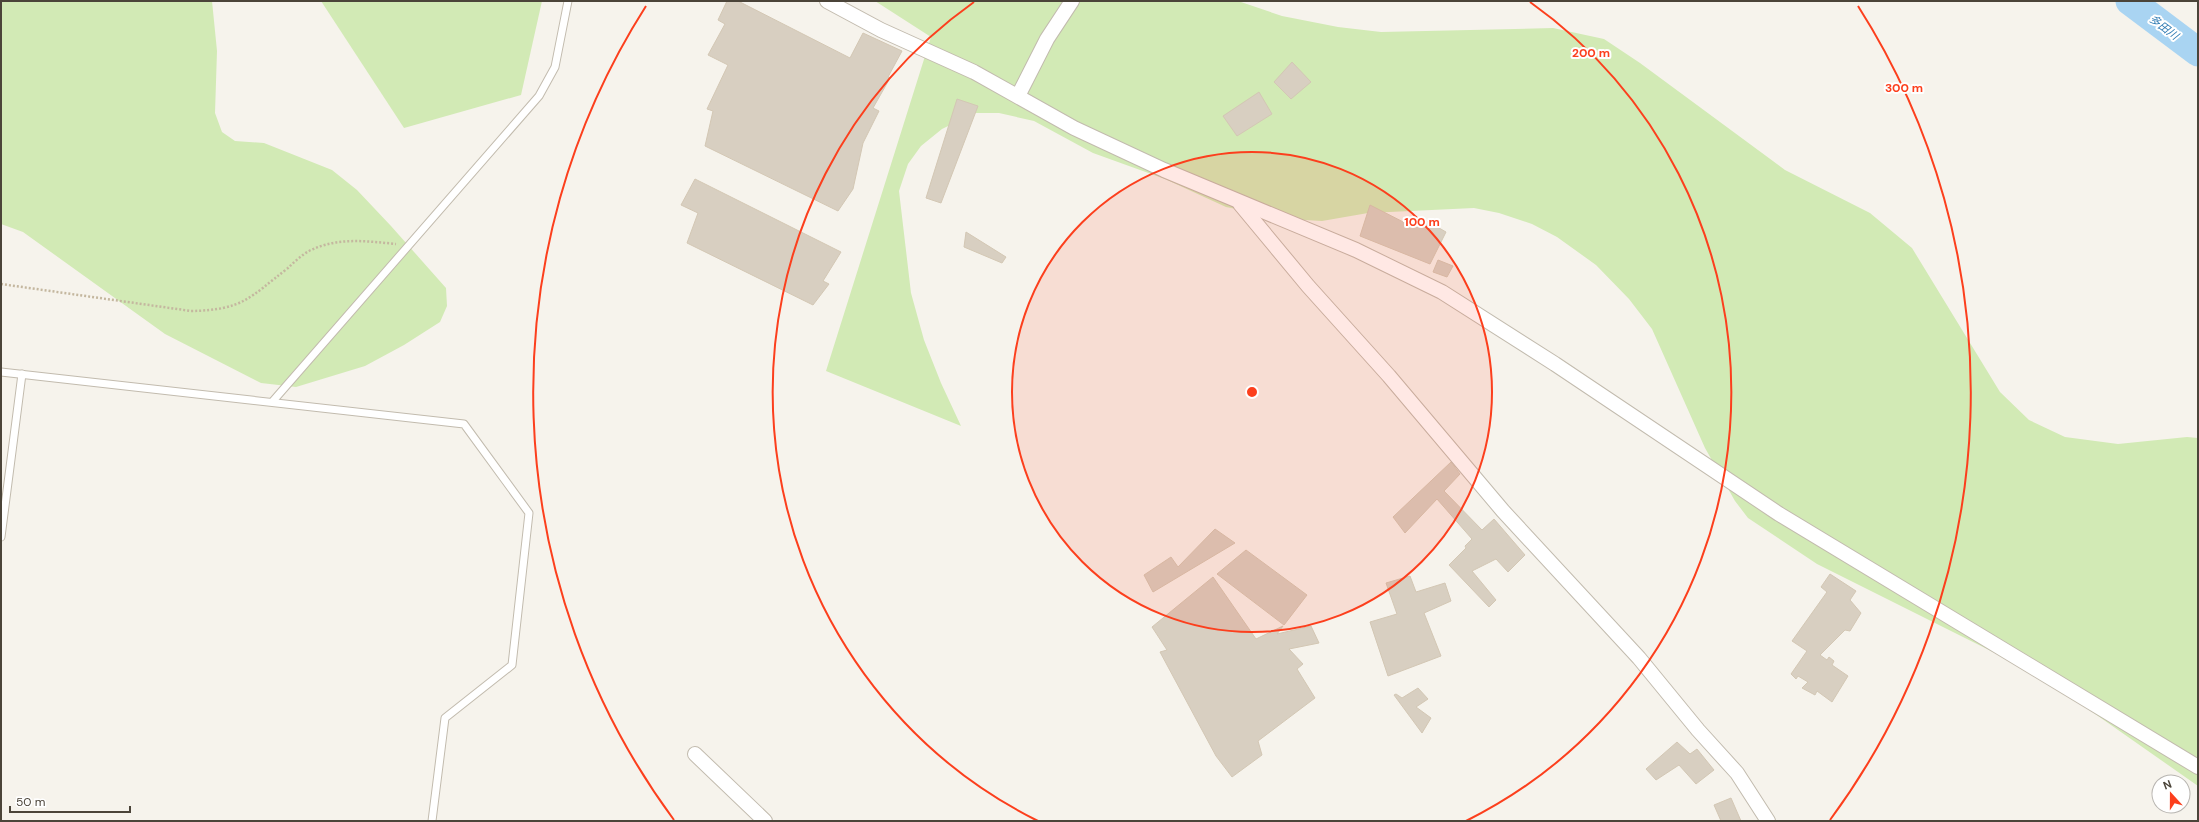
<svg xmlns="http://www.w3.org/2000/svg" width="2199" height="822" font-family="'DM Sans','Noto Sans JP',sans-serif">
<rect width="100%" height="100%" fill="#f6f3ec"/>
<g fill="#d2eab5">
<path d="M1,1H212L217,51L215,113L222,132L235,141L264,143L332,170L357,190L391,226L446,288L447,306L440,322L404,345L365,366L296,387L261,383L165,334L23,232L1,224Z"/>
<path d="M321,1H542L521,95L404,128Z"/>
<path d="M875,1H1238L1282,16L1338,27L1381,32L1553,28L1604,39L1640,63L1785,170L1870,213L1912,248L2000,392L2029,420L2065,437L2118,444L2187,437L2198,438V786L2041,676L1817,564L1748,518L1735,501L1705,448L1652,329L1629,299L1596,265L1557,237L1532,224L1499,213L1474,208L1368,213L1322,221L1287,219L1226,207L1165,179L1093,153L1034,121L999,113H975L942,129L921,146L908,164L899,191L911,293L924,340L941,383L961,426L826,371L931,37Z"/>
</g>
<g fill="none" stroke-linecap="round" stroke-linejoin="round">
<path stroke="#a9d4f2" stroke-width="29" d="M2130,1L2198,52"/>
</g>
<g fill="#d8cfc1" stroke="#d3c7b4">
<path d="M727,1H738L850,58L863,33L902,51L888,77L890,78L873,108L879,111L863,143L853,189L838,211L705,146L713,111L707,109L728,65L708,55L725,24L718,20Z"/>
<path d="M1292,62L1311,82L1291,99L1274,82Z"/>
<path d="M1259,92L1272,114L1237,136L1223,116Z"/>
<path d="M957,99L978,106L941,203L926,198Z"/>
<path d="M695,179L841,252L823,281L829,284L813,305L687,243L698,213L681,205Z"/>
<path d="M1370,205L1415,228L1420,217L1446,232L1430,264L1360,236Z"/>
<path d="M966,232L1006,257L1002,263L964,247Z"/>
<path d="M1438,260L1453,266L1447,277L1433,272Z"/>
<path d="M1451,462L1460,474L1444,491L1482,530L1494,519L1525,555L1508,572L1496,559L1472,571L1496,600L1489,607L1449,565L1466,548L1465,546L1472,539L1437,499L1405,533L1393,517Z"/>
<path d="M1215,529L1235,543L1153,592L1144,575L1171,557L1178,567Z"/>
<path d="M1246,550L1307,595L1284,625L1217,574Z"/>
<path d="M1830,574L1856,591L1850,600L1861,613L1850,631L1845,630L1820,655L1827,660L1829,657L1834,661L1832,665L1848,676L1832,702L1817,691L1815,695L1802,688L1808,682L1798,676L1796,679L1791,674L1807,651L1792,641L1827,592L1821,587Z"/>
<path d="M1410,576L1416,592L1445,583L1451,601L1424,613L1441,656L1388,676L1370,622L1397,614L1386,583Z"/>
<path d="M1213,577L1256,639L1283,626L1277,634L1311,626L1319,643L1289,649L1303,664L1297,669L1315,698L1258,741L1262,755L1232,777L1216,756L1160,652L1167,650L1152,627Z"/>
<path d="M1418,688L1428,699L1416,707L1431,718L1422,733L1394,695L1396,694L1402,698Z"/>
<path d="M1677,742L1690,754L1697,749L1714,770L1696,784L1679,765L1656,780L1646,769Z"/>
<path d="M1731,798L1741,821H1721L1714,805Z"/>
</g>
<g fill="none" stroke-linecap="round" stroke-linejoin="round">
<defs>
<g id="service">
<path d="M1,372L464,424L529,513L512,665L445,718L432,821"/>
<path d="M273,401L539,96L555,67L568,1"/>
<path d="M1,537L22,374"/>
</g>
<g id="minor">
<path d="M827,1L881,30L974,72L1074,128L1164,170L1356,250L1442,292L1555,364L1779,514L2198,767"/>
<path d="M1018,96L1047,39L1072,1"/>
<path d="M1240,204L1308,286L1389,376L1503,511L1639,658L1698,730L1737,773L1768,821"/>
<path d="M695,754L765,821"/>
</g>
</defs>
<use href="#service" stroke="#c2bbae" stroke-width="9"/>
<use href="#minor" stroke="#c2bbae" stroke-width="16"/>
<path stroke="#c4b79f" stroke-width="2.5" stroke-dasharray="2 2" stroke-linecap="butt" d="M1,284L191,311C243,310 249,298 288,268C294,262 302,255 309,251C337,237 366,241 396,244"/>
<use href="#service" stroke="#fff" stroke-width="7"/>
<use href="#minor" stroke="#fff" stroke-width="14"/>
</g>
<circle cx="1252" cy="392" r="240" fill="#fc3f1d" fill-opacity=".12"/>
<g fill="none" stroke="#fc3f1d" stroke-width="2">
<circle cx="1252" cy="392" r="240"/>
<path d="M1038 821A479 479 0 0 1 974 2M1530 2A479 479 0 0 1 1466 821"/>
<path d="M674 820A719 719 0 0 1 646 6M1858 6A719 719 0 0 1 1830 820"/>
</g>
<g text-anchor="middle" stroke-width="4" stroke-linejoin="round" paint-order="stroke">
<g font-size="11" font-style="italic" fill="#2e7ab2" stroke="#fff">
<text transform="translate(2164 27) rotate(37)" y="4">多田川</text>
</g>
</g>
<circle cx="1252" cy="392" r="6" fill="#fc3f1d" stroke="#fff" stroke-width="2"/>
<g font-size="12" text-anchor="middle" font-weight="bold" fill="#fc3f1d" stroke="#fff" stroke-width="4" stroke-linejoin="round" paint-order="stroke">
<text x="1591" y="57">200 m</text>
<text x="1904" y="92">300 m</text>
<text x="1422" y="226">100 m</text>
</g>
<rect width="2199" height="822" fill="none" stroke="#4b4439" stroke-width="4"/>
<g transform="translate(2171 794) rotate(339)"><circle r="19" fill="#ffffff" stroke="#b7b4b0"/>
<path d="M0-3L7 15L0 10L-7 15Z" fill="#fc3f1d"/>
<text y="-6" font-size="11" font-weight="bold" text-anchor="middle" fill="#4b4439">N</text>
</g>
<path d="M10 806v6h120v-6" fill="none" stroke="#4b4439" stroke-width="2"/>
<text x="16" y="806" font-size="12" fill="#4b4439" stroke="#ffffff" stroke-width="3" paint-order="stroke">50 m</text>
</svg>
